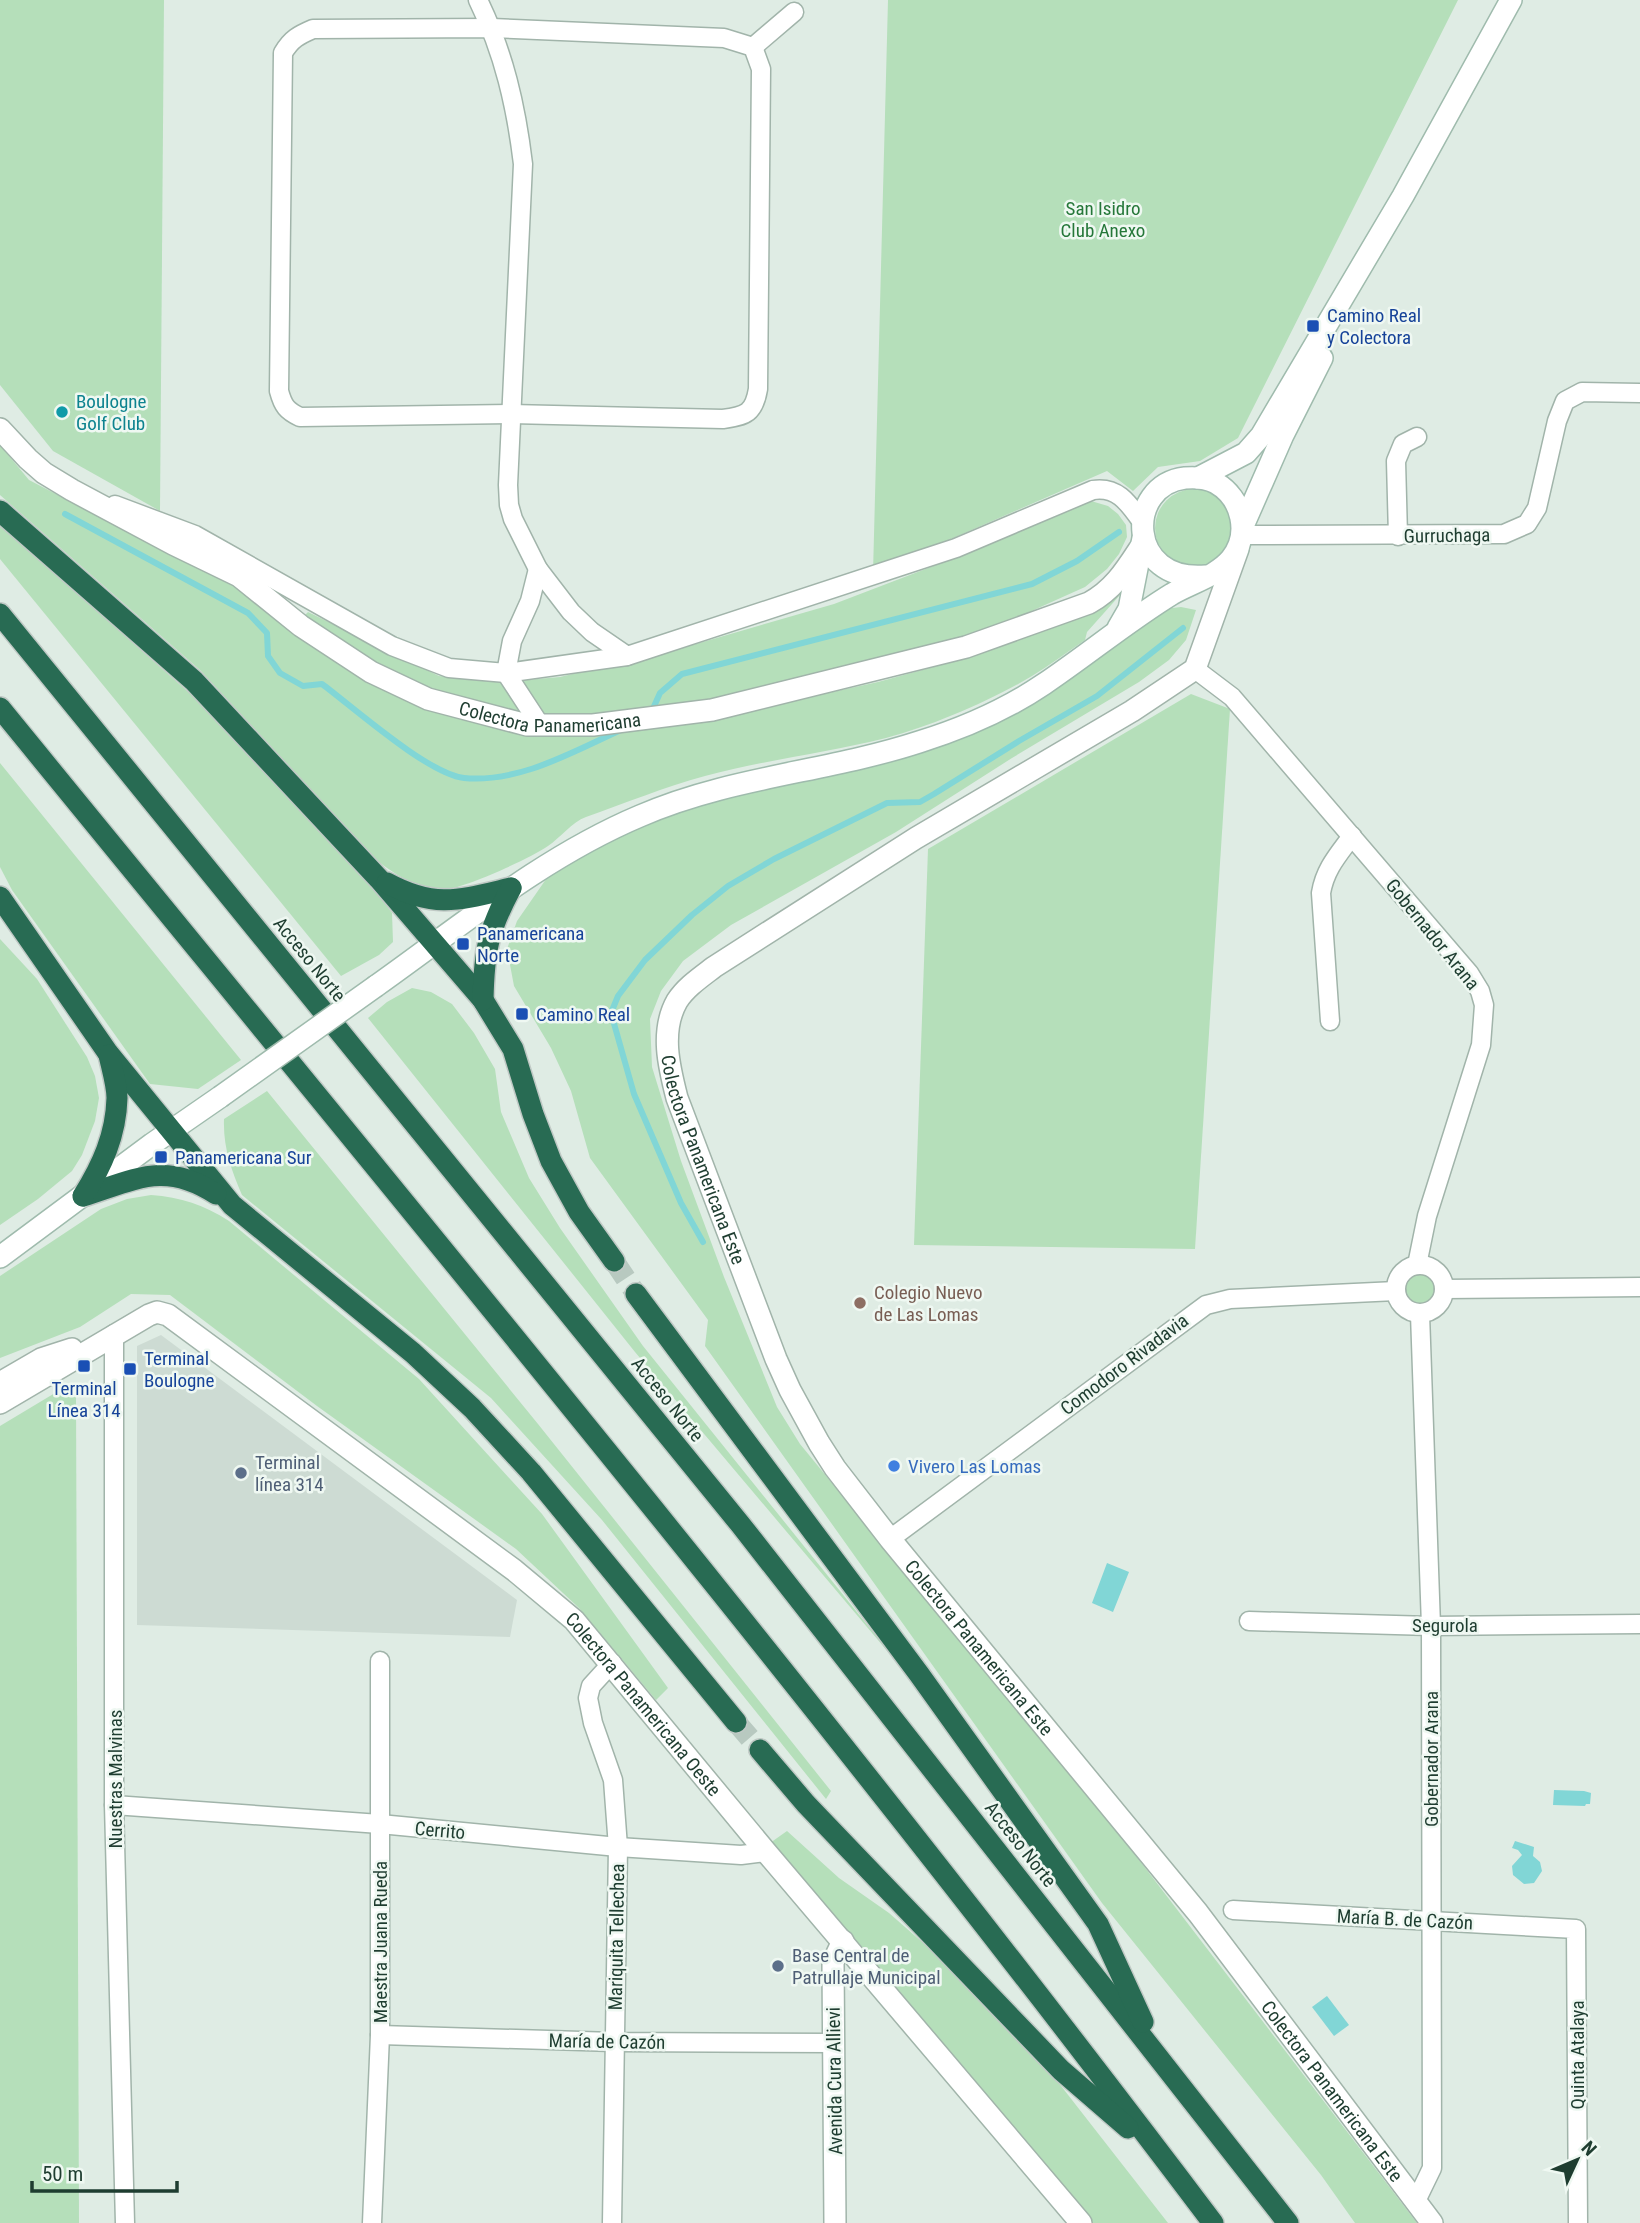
<svg xmlns="http://www.w3.org/2000/svg" width="1640" height="2223" font-family="'Roboto Condensed',sans-serif">
<rect width="100%" height="100%" fill="#dfece4"/>
<path fill="#cddbd3" d="M161,1335L517,1600L510,1637L137,1625V1346Z"/>
<g fill="#b5dfba">
<path d="M0,0H164L160,511L53,451L0,385Z"/>
<path d="M888,0H1458L1238,438L1200,461L1158,467L1133,491L1107,471L873,573Z"/>
<path d="M0,445L29,480L241,590L417,700L595,732L683,725L878,682L959,660L1120,595L1087,632L1085,640C1067,652 1050,665 1032,676C992,700 932,726 886,738C826,753 765,760 705,776C665,787 625,803 586,817C572,822 560,838 548,846C531,858 465,888 446,889C419,891 396,875 375,859L200,670L0,495Z"/>
<circle cx="1194" cy="528" r="39"/>
<path d="M1091,501L1108,506L1118,514L1126,525L1127,537L1119,554L1107,569L1085,587L967,640L711,704L592,718L525,717L431,691L386,671L302,618L308,612L439,676L503,682L560,677L696,644L834,604L970,552Z"/>
<path d="M0,525L195,698L378,894L392,913L393,942L379,955L341,976L0,559Z"/>
<path d="M1181,607L1196,610L1186,640L1169,660L1139,682L1012,758L896,832L731,925L683,961L661,991L650,1019L652,1067L681,1161L724,1277L777,1407L800,1444L1120,1835L1417,2223H1355L1321,2175L1102,1903L705,1346L708,1320L590,1158L571,1091L551,1048L514,986L507,949L517,921L551,872L649,819L715,797L952,738L1164,609Z"/>
<path d="M1191,694L1230,709L1195,1249L914,1245L928,849Z"/>
<path d="M0,763L241,1060L198,1089L150,1084L12,890L0,867Z"/>
<path d="M0,939L37,979L87,1057L95,1076L99,1098L95,1121L82,1155L72,1171L38,1199L0,1225Z"/>
<path d="M412,988L431,992L452,1004L474,1033L495,1069L501,1112L529,1178L560,1228L643,1346L910,1678L635,1352L368,1018L387,1002Z"/>
<path d="M267,1091L538,1424L831,1791L826,1799L602,1520L491,1398L242,1195C231,1169 223,1147 224,1119Z"/>
<path d="M151,1195C181,1197 204,1205 229,1221L419,1379L542,1514L668,1688L656,1700L579,1608L516,1549L317,1406L170,1295L131,1294L80,1327L0,1358V1276L101,1209L127,1199Z"/>
<circle cx="1418" cy="1289" r="17"/>
<path d="M65,1387L76,1395L79,2223H0V1426Z"/>
<path d="M787,1831L839,1878L889,1913L971,1985L1033,2050L1168,2223H1089L770,1843Z"/>
</g>
<g fill="#81d6d6">
<path d="M1107,1563L1129,1572L1113,1612L1092,1603Z"/>
<path d="M1554,1790L1584,1791L1591,1793L1590,1804H1586L1585,1806L1553,1805Z"/>
<path d="M1515,1841L1534,1847L1533,1856L1540,1862L1542,1871L1534,1883L1524,1884L1513,1875L1512,1866L1522,1855L1518,1850L1512,1848Z"/>
<path d="M1327,1996L1349,2025L1334,2036L1312,2007Z"/>
</g>
<g fill="none" stroke-linecap="round" stroke-linejoin="round">
<g stroke="#81d6d6" stroke-width="6">
<path d="M65,514L248,613L267,633L268,656L280,673L303,686L322,684C353,707 428,774 464,778C520,783 572,752 621,730"/>
<path d="M651,713L660,693L682,674L1032,584L1077,561L1119,532"/>
<path d="M703,1242L681,1203L634,1094L611,1013L618,996L645,960L692,915L728,886L774,859L887,803L920,802L934,794L1019,741L1097,696L1183,628"/>
</g>
<g stroke="#b8c9c0" stroke-width="21" stroke-dasharray="21 10" stroke-linecap="butt">
<path d="M614,1261L636,1294"/>
<path d="M736,1722L760,1750"/>
</g>
<defs>
<g id="minor">
<path d="M478,0C504,53 516,106 523,164L508,485L509,505L513,519L538,569L571,612L592,632L627,656"/>
<path d="M492,28L724,38L753,47L761,69L758,389C754,413 746,416 723,419L511,414L300,417C287,411 283,406 279,391L283,53C291,39 299,35 313,29Z"/>
<path d="M753,47L794,12"/>
<path d="M115,505L195,535L392,646L449,668L506,673L627,656L956,548L1093,490C1118,486 1129,504 1142,522"/>
<path d="M1242,535L1504,534L1527,524L1537,508L1557,421L1565,401L1582,392L1640,393"/>
<path d="M1398,536L1396,461L1403,444L1417,437"/>
<path d="M538,569L530,601L512,641L506,673L540,725"/>
<path d="M1195,669L1232,697L1469,973L1480,991L1484,1005L1481,1045L1427,1216L1417,1265"/>
<path d="M1330,1021L1321,893C1325,869 1338,855 1352,836"/>
<circle cx="1420" cy="1289" r="24"/>
<path d="M1444,1289L1640,1287"/>
<path d="M114,1334V1805L125,2223"/>
<path d="M890,1539L1206,1305L1230,1299L1396,1291"/>
<path d="M1249,1621L1431,1626L1640,1624"/>
<path d="M612,1663L591,1686L588,1698L593,1723L613,1780L618,1847L612,2223"/>
<path d="M114,1805L380,1824L618,1847L741,1855L766,1852"/>
<path d="M1233,1910L1576,1929L1578,2223"/>
<path d="M380,2035L614,2042L834,2043"/>
<path d="M1416,2201L1432,2168L1431,1626L1420,1314"/>
<path d="M372,2223L380,2035V1661"/>
</g>
<g id="tertiary">
<path id="s1" d="M0,429L28,459L44,473L72,490L173,544L239,576L301,626L371,672L428,699L527,725H593L712,710L966,647L1089,603C1113,590 1125,571 1140,548"/>
<path id="s2" d="M1238,549L1195,669L1132,711L916,838L714,967C701,977 686,987 677,1001C660,1031 669,1067 677,1098L776,1359L790,1390L819,1443L835,1468L890,1539L1198,1913L1432,2223"/>
<path d="M0,1383L41,1359L72,1349"/>
<path id="s3" d="M0,1403L149,1315L157,1312L168,1315L514,1570L574,1620L766,1852L1081,2223"/>
<path d="M835,2223L833,1962L843,1941"/>
</g>
<g id="secondary">
<path d="M1198,478L1246,453L1261,436L1403,196L1511,0"/>
<path d="M1243,526L1283,435L1322,358"/>
<path d="M1118,628L1129,609L1143,538"/>
<path d="M376,986C462,925 543,857 640,816C729,777 827,772 919,742C961,729 1007,709 1044,684C1087,655 1128,621 1172,594C1191,583 1217,576 1231,559C1251,534 1242,498 1216,483C1207,478 1196,477 1185,478C1125,485 1126,583 1206,576"/>
<path d="M0,1257L152,1144L220,1097"/>
</g>
<g id="motorway">
<path d="M0,511L194,681L379,879L483,1000L513,1049L533,1114L551,1161L579,1212L614,1261"/>
<path d="M0,614L740,1524L1288,2223"/>
<path d="M0,708C409,1209 823,1706 1213,2223"/>
<path d="M387,883C435,909 460,900 511,888"/>
<path d="M0,897L108,1053L232,1205L413,1353L472,1408L531,1472L736,1722"/>
<path d="M483,1000C484,951 488,931 511,888"/>
<path d="M83,1196C137,1179 165,1161 216,1194"/>
<path d="M83,1196C102,1166 116,1135 117,1098C117,1085 112,1069 109,1055"/>
<path d="M636,1294L919,1674L1098,1924L1143,2022"/>
<path d="M760,1750L806,1804L1061,2070L1128,2128"/>
</g>
</defs>
<use href="#minor" stroke="#a1b4aa" stroke-width="21"/>
<use href="#tertiary" stroke="#a1b4aa" stroke-width="24"/>
<use href="#secondary" stroke="#9fbbad" stroke-width="24"/>
<use href="#motorway" stroke="#c0c9c5" stroke-width="24"/>
<use href="#minor" stroke="#fff" stroke-width="18"/>
<use href="#tertiary" stroke="#fff" stroke-width="21"/>
<use href="#secondary" stroke="#fff" stroke-width="21"/>
<use href="#motorway" stroke="#286b53" stroke-width="21"/>
<defs>
<path id="secondary-bridge" d="M220,1097L376,986"/>
</defs>
<use href="#secondary-bridge" stroke="#9fbbad" stroke-width="24" stroke-linecap="butt"/>
<use href="#secondary-bridge" stroke="#fff" stroke-width="21"/>
</g>
<g fill="#1a4fb4" stroke="#eff8f2" stroke-width="2.5">
<rect x="1306" y="319" width="14" height="14" rx="3.5"/>
<rect x="456" y="937" width="14" height="14" rx="3.5"/>
<rect x="515" y="1007" width="14" height="14" rx="3.5"/>
<rect x="154" y="1150" width="14" height="14" rx="3.5"/>
<rect x="77" y="1359" width="14" height="14" rx="3.5"/>
<rect x="123" y="1362" width="14" height="14" rx="3.5"/>
</g>
<circle fill="#0f9aa8" stroke="#eff8f2" stroke-width="2.5" cx="62" cy="412" r="7"/>
<circle fill="#8d6e63" stroke="#eff8f2" stroke-width="2.5" cx="860" cy="1303" r="7"/>
<circle fill="#3f7fe0" stroke="#eff8f2" stroke-width="2.5" cx="894" cy="1466" r="7"/>
<g fill="#5c6f8a" stroke="#eff8f2" stroke-width="2.5">
<circle cx="241" cy="1473" r="7"/>
<circle cx="778" cy="1966" r="7"/>
</g>
<g text-anchor="middle" stroke-width="5" stroke-linejoin="round" paint-order="stroke">
<g font-size="19" fill="#257739" stroke="#eff8f2">
<text x="1103" y="215">San Isidro<tspan x="1103" dy="22">Club Anexo</tspan></text>
</g>
<g font-size="19" fill="#164399" stroke="#eff8f2" text-anchor="start">
<text x="1327" y="322">Camino Real<tspan x="1327" dy="22">y Colectora</tspan></text>
<text x="477" y="940">Panamericana<tspan x="477" dy="22">Norte</tspan></text>
<text x="536" y="1021">Camino Real</text>
<text x="175" y="1164">Panamericana Sur</text>
<text x="144" y="1365">Terminal<tspan x="144" dy="22">Boulogne</tspan></text>
<text x="84" y="1395" text-anchor="middle">Terminal<tspan x="84" dy="22">Línea 314</tspan></text>
</g>
<g font-size="19" fill="#0d838f" stroke="#eff8f2" text-anchor="start">
<text x="76" y="408">Boulogne<tspan x="76" dy="22">Golf Club</tspan></text>
</g>
<g font-size="19" fill="#1e3d30" stroke="#eff8f2">
<text transform="translate(1447 535) rotate(-1)" y="7">Gurruchaga</text>
<text dy="7" stroke="none"><textPath href="#s1" startOffset="634">Colectora Panamericana</textPath></text>
<text transform="translate(1433 934) rotate(51)" y="7">Gobernador Arana</text>
<text transform="translate(310 959) rotate(51)" y="7">Acceso Norte</text>
<text dy="7" stroke="none"><textPath href="#s2" startOffset="910">Colectora Panamericana Este</textPath></text>
<text transform="translate(1124 1364) rotate(-37)" y="7">Comodoro Rivadavia</text>
<text transform="translate(668 1399) rotate(51)" y="7">Acceso Norte</text>
<text x="1445" y="1632">Segurola</text>
<text dy="7" stroke="none"><textPath href="#s2" startOffset="1477">Colectora Panamericana Este</textPath></text>
<text dy="7" stroke="none"><textPath href="#s3" startOffset="810">Colectora Panamericana Oeste</textPath></text>
<text transform="translate(1431 1759) rotate(-90)" y="7">Gobernador Arana</text>
<text transform="translate(115 1779) rotate(-90)" y="7">Nuestras Malvinas</text>
<text transform="translate(440 1830) rotate(5)" y="7">Cerrito</text>
<text transform="translate(1021 1844) rotate(52)" y="7">Acceso Norte</text>
<text transform="translate(1405 1919) rotate(3)" y="7">María B. de Cazón</text>
<text transform="translate(616 1937) rotate(-89)" y="7">Mariquita Tellechea</text>
<text transform="translate(380 1942) rotate(-90)" y="7">Maestra Juana Rueda</text>
<text transform="translate(607 2041) rotate(1)" y="7">María de Cazón</text>
<text transform="translate(1577 2055) rotate(-90)" y="7">Quinta Atalaya</text>
<text transform="translate(834 2081) rotate(-91)" y="7">Avenida Cura Allievi</text>
<text dy="7" stroke="none"><textPath href="#s2" startOffset="2044">Colectora Panamericana Este</textPath></text>
</g>
<g font-size="19" fill="#785e54" stroke="#eff8f2" text-anchor="start">
<text x="874" y="1299">Colegio Nuevo<tspan x="874" dy="22">de Las Lomas</tspan></text>
</g>
<g font-size="19" fill="#4e5e75" stroke="#eff8f2" text-anchor="start">
<text x="255" y="1469">Terminal<tspan x="255" dy="22">línea 314</tspan></text>
<text x="792" y="1962">Base Central de<tspan x="792" dy="22">Patrullaje Municipal</tspan></text>
</g>
<g font-size="19" fill="#366cbe" stroke="#eff8f2" text-anchor="start">
<text x="908" y="1473">Vivero Las Lomas</text>
</g>
</g>
<g transform="translate(1577 2160) rotate(46)" stroke="#eff8f2" stroke-width="5" paint-order="stroke">
<path d="M0-5L12 26L0 18L-12 26Z" fill="#1e3d30"/>
<text y="-10" font-size="19" font-weight="bold" text-anchor="middle" fill="#1e3d30">N</text>
</g>
<path d="M32 2181v10h145v-10" fill="none" stroke="#1e3d30" stroke-width="3.5"/>
<text x="42" y="2181" font-size="21" fill="#1e3d30" stroke="#eff8f2" stroke-width="5" paint-order="stroke">50 m</text>
</svg>
